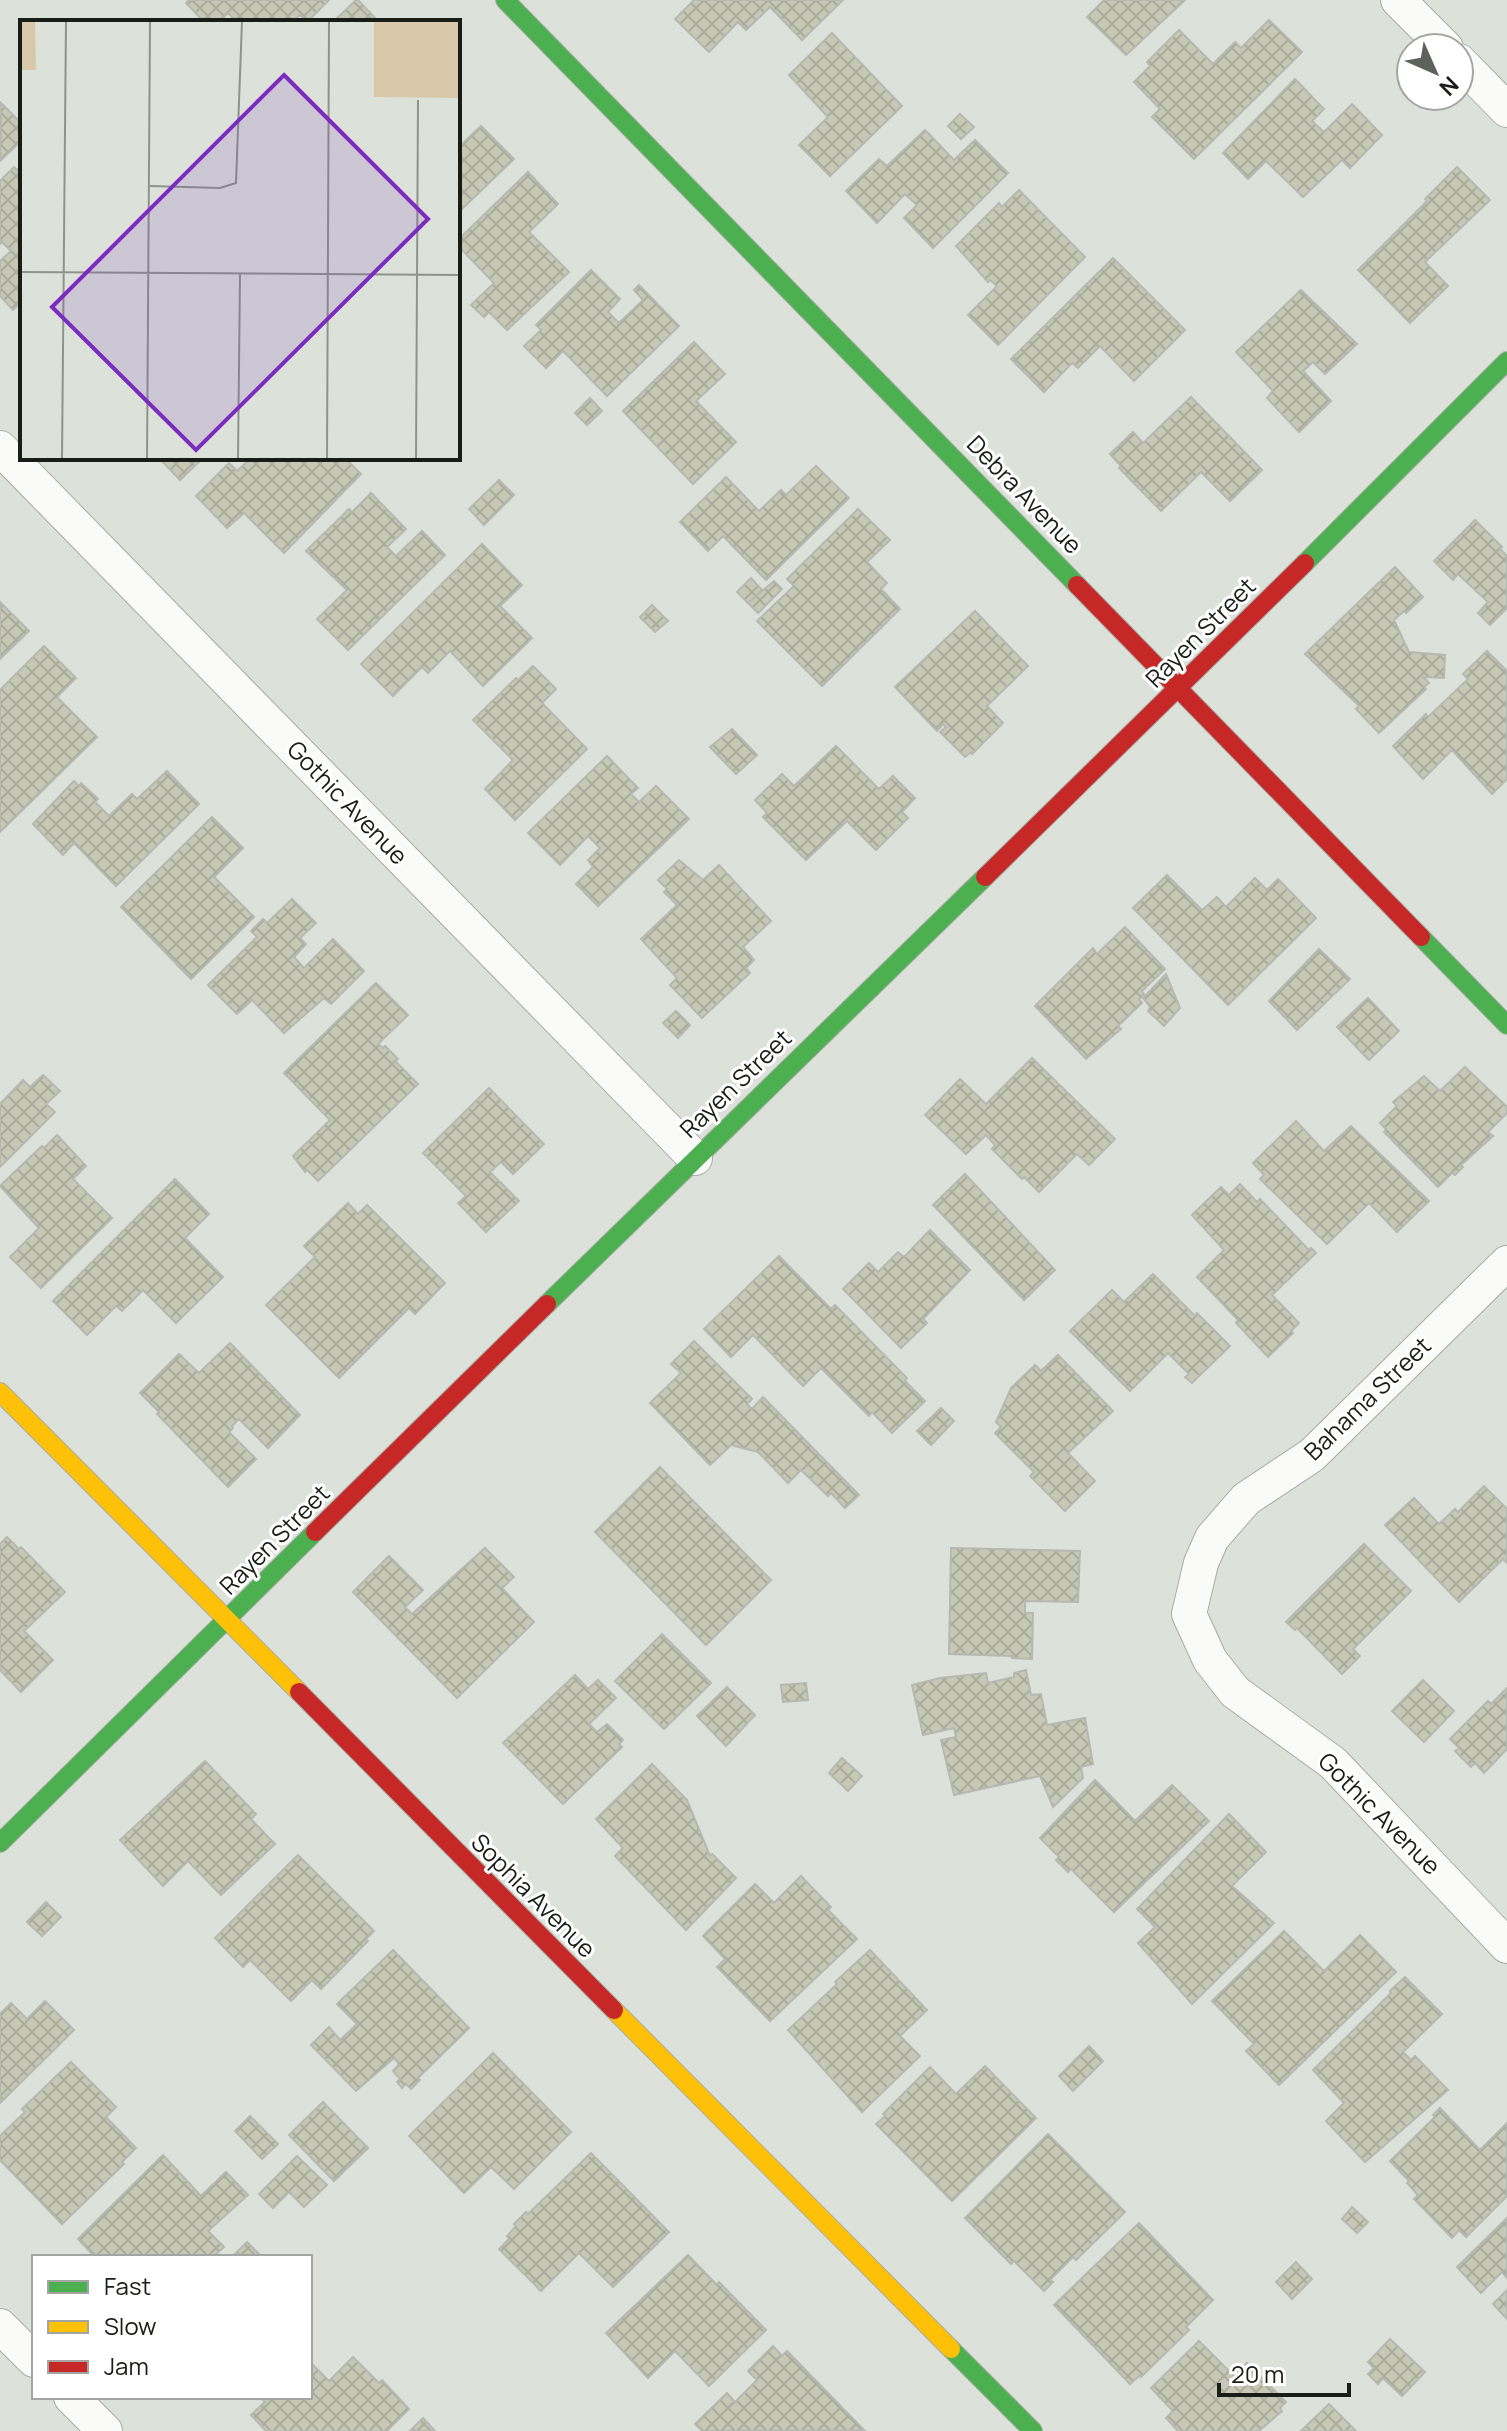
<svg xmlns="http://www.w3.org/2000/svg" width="1507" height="2431" viewBox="0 0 1507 2431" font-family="Manrope,sans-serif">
	<defs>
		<pattern id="building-cross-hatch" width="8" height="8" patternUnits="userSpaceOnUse" patternTransform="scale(2)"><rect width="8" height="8" fill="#c7c9b6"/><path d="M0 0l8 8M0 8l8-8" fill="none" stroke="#aaac9c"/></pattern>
	</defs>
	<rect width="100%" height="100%" fill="#dce2da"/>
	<g fill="url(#building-cross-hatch)" stroke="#b6b8b2" stroke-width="2">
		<polygon points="189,0 329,0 307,22 300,15 292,22 237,22 228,13 219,22 204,22 186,3"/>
		<polygon points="356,0 358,0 379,22 333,22"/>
		<polygon points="694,0 843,0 802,40 770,7 746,30 738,22 709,52 675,19"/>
		<polygon points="1104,0 1185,0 1126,55 1087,17"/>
		<polygon points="1269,20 1302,52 1194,159 1152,117 1160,109 1134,82 1150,66 1147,62 1179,30 1213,64 1235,42 1241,48"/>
		<polygon points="832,33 902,106 830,176 799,145 828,117 789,75"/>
		<polygon points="1295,79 1324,109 1312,121 1324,132 1352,104 1382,135 1350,168 1342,160 1303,197 1266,161 1248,179 1223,153"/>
		<polygon points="1,103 22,124 22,140 0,161"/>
		<polygon points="960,114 974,127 961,139 948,126"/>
		<polygon points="481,126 514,159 458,213 458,148"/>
		<polygon points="925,130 954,160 975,140 1008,173 933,248 904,218 917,205 905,194 877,223 846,191 879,159 887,166"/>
		<polygon points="22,165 22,301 13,310 0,296 0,261 11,251 2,242 0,244 0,181 14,167 17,170"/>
		<polygon points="1457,167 1490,200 1425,262 1448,286 1410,323 1358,270 1427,201 1425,199"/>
		<polygon points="528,172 558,204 529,232 569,272 507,330 489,312 484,317 471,305 494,283 458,246 458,240"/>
		<polygon points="1019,190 1085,257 998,345 968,315 997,286 990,280 988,282 956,246 999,203 1002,207"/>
		<polygon points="1113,258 1185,330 1134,381 1100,346 1078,368 1072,363 1044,392 1011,359"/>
		<polygon points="591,270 620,299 608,312 619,323 643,300 634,290 639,285 679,326 607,396 563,351 546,368 524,346 541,330 536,325"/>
		<polygon points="1301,290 1357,344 1325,374 1313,362 1303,371 1331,401 1299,432 1267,398 1273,391 1236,352"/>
		<polygon points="694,342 725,374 696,401 736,442 693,484 623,411"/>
		<polygon points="1191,397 1262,470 1230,501 1201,472 1161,511 1119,468 1121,466 1110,454 1133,432 1143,443"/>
		<polygon points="590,398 602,411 587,425 575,413"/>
		<polygon points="159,458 203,458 180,480"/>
		<polygon points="251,458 345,458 361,474 284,553 244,513 227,528 196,496 229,463 237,471"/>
		<polygon points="816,466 849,498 766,580 723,536 708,551 680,522 726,477 759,511 781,490 786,495"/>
		<polygon points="499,480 514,495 484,525 469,509"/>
		<polygon points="371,493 406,529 387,547 396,556 422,531 445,555 348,650 317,619 347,590 306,551 349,509 352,512"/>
		<polygon points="858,509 890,540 867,562 887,583 881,589 900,609 822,686 757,621 794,586 787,579"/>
		<polygon points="1475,520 1502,547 1500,549 1507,556 1507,608 1490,625 1478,613 1488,602 1458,574 1453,580 1434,561"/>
		<polygon points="482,544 522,585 500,606 532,638 483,686 450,651 428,673 422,667 393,696 361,664"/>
		<polygon points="1395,567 1423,597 1406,613 1404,611 1394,620 1409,652 1445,655 1444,678 1423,677 1429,683 1424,687 1426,689 1379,733 1356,709 1359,706 1305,654"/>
		<polygon points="751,578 762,590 748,603 737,592"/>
		<polygon points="774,581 782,589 758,613 748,603"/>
		<polygon points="0,602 29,631 0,659"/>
		<polygon points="652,605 668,621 655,632 640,617"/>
		<polygon points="975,611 1028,666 987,706 1003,723 972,754 971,752 965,757 940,732 946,727 943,724 937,731 895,687"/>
		<polygon points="44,646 76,678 57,697 97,737 0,832 0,690"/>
		<polygon points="1487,651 1507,671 1507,779 1492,794 1452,750 1423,779 1393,746 1426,714 1428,717 1468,679 1463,674"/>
		<polygon points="533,666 556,689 542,703 587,749 515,820 485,789 513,760 473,720 516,678 518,680"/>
		<polygon points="732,729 757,755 736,774 710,747"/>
		<polygon points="836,746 879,789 893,776 915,798 902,812 908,818 876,850 847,821 806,860 763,817 767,813 755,800 782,774 794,786"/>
		<polygon points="607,756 638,788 631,794 639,802 656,786 689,819 598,906 576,884 593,867 588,860 600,848 588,836 560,865 528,833"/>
		<polygon points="167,771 199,804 116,886 74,843 63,855 33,824 74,781 79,786 81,783 98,799 95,802 109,816 132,794 137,799"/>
		<polygon points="212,817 243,848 214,877 254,917 191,979 121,907"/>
		<polygon points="679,860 703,880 719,865 771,921 743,947 754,960 746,968 750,973 702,1018 670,985 677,978 641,939 677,905 664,892 667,889 658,880"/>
		<polygon points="1167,875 1202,910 1217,897 1226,907 1255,878 1267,890 1278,879 1316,918 1228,1005 1133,908"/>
		<polygon points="292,899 316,923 300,938 306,944 294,957 304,968 333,939 364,971 331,1004 324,998 284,1033 252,1000 237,1014 208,985 257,937 251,931 263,919 267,923"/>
		<polygon points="1125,927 1165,969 1142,991 1144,994 1139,999 1142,1003 1118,1026 1121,1029 1086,1059 1035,1006 1093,948 1097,954"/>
		<polygon points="1319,949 1350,979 1297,1030 1269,1001"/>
		<polygon points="1166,974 1180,1008 1164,1026 1148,1011 1150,1007 1143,998"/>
		<polygon points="376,983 408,1015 378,1044 383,1048 385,1046 398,1059 395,1061 418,1084 318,1181 307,1170 305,1172 293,1156 330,1120 284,1073"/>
		<polygon points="1368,998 1399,1031 1369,1060 1337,1027"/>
		<polygon points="676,1011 690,1025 678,1038 663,1023"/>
		<polygon points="1032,1058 1115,1139 1089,1165 1077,1154 1039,1192 1024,1177 1022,1179 992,1149 995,1145 986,1135 966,1154 925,1115 960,1079 986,1104"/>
		<polygon points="1465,1067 1507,1107 1507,1113 1488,1132 1493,1136 1461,1165 1463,1167 1455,1175 1452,1173 1438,1187 1384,1132 1386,1129 1380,1123 1397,1106 1393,1102 1424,1076 1440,1091"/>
		<polygon points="43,1075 60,1091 46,1104 55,1112 0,1167 0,1104 23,1080 30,1087"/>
		<polygon points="489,1088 544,1144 513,1174 501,1162 490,1172 519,1201 486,1232 458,1203 466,1196 423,1153"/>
		<polygon points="1296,1121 1324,1151 1351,1126 1429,1201 1397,1232 1369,1203 1327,1244 1260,1179 1264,1175 1253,1163"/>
		<polygon points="57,1135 86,1166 73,1179 112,1218 41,1288 10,1257 39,1228 0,1186 42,1146 44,1148"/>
		<polygon points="965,1174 1055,1270 1024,1300 933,1205"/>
		<polygon points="175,1179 209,1214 185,1238 223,1277 176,1323 143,1290 122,1311 116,1306 87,1335 53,1301"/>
		<polygon points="1240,1184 1257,1202 1260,1199 1309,1250 1311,1248 1316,1253 1272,1295 1299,1323 1291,1331 1293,1333 1268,1357 1236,1323 1238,1320 1197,1277 1224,1250 1192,1215 1221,1187 1229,1195"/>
		<polygon points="348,1203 358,1214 367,1205 445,1283 415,1314 409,1308 339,1378 266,1305 315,1257 304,1246"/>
		<polygon points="930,1230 970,1270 923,1319 927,1323 901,1348 843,1289 869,1263 878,1272 898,1252 904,1257"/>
		<polygon points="779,1256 831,1309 835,1305 907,1378 905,1381 925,1401 892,1433 872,1412 869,1416 821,1368 803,1386 753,1335 731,1357 704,1329"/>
		<polygon points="1153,1274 1195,1316 1197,1313 1230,1346 1192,1383 1185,1377 1189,1374 1168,1353 1130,1391 1070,1331 1112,1290 1124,1302"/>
		<polygon points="694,1341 752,1399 747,1404 752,1409 763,1397 859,1495 845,1508 831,1493 828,1496 801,1470 788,1483 758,1452 731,1445 710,1465 650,1403 681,1373 671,1364"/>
		<polygon points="230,1343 300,1415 268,1448 239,1419 232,1426 233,1428 229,1432 256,1459 228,1487 157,1414 159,1412 140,1393 179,1354 199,1373"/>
		<polygon points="1058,1355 1113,1411 1068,1453 1095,1481 1065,1511 1030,1476 1034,1472 995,1433 1001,1427 996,1422 1011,1388 1035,1365 1041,1371"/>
		<polygon points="941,1408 954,1421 931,1445 917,1431"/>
		<polygon points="660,1467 771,1580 706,1645 595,1532"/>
		<polygon points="1484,1486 1507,1509 1507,1563 1503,1559 1459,1602 1385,1525 1414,1498 1439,1524 1455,1509 1458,1512"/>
		<polygon points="7,1537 19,1549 21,1547 65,1592 24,1631 53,1660 21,1692 0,1670 0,1544"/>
		<polygon points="1364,1544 1411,1591 1353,1649 1360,1656 1342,1674 1297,1628 1295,1630 1286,1622"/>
		<polygon points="485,1548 514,1577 502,1588 534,1622 457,1698 353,1592 389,1556 423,1590 405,1607 412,1614"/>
		<polygon points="951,1548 1080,1551 1078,1602 1025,1601 1025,1613 1033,1613 1032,1659 1012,1658 1012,1656 949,1654"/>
		<polygon points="662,1634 711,1683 664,1729 615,1681"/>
		<polygon points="1026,1670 1031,1695 1041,1694 1047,1725 1085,1718 1093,1764 1081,1767 1083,1778 1053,1807 1040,1776 954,1795 941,1740 956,1737 954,1728 923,1735 912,1685 940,1678 986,1673 988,1683 1014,1677 1014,1673"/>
		<polygon points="575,1675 588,1689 598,1680 616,1698 589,1724 597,1732 607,1724 623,1740 619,1744 622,1747 563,1804 503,1743"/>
		<polygon points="1423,1680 1454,1711 1424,1742 1392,1711"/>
		<polygon points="806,1683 808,1700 783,1702 781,1685"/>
		<polygon points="727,1687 755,1715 726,1746 697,1716"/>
		<polygon points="1507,1688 1507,1749 1484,1773 1475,1763 1471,1767 1455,1751 1459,1748 1450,1739 1488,1701 1491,1704"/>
		<polygon points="842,1758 862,1776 848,1791 829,1773"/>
		<polygon points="205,1761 256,1814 251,1819 275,1844 221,1895 188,1861 163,1886 120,1840"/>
		<polygon points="652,1764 687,1800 710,1856 712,1854 736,1878 686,1930 615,1856 623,1848 596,1819"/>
		<polygon points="1095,1780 1135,1821 1172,1785 1209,1821 1114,1912 1071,1869 1068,1872 1056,1860 1059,1857 1040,1838"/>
		<polygon points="1229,1814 1266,1852 1232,1886 1274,1923 1192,2004 1138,1943 1155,1927 1137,1909"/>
		<polygon points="298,1855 374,1931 366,1939 368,1941 321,1989 312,1980 291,2001 250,1960 243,1967 215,1938"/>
		<polygon points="801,1876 831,1907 828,1910 857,1939 770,2021 717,1967 725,1959 703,1936 755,1884 774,1903"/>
		<polygon points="46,1902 61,1917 42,1936 27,1922"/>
		<polygon points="1284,1931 1324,1971 1360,1935 1396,1972 1279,2085 1246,2051 1254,2044 1212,2001"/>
		<polygon points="393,1950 469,2028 418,2078 420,2080 411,2089 406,2084 402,2088 397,2082 400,2079 393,2071 399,2064 394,2058 356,2091 311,2045 329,2027 340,2040 357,2024 337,2004"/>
		<polygon points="870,1950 927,2010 900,2036 920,2056 862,2112 788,2030 837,1984 835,1982"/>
		<polygon points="1405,1977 1442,2014 1403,2052 1411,2060 1415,2056 1448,2090 1365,2162 1326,2121 1344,2103 1313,2070 1391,1993 1390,1991"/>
		<polygon points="45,2001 74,2030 0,2103 0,2014 11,2003 27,2019"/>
		<polygon points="1089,2046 1103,2061 1073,2091 1059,2076"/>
		<polygon points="493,2053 571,2132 514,2189 491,2167 464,2193 409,2136"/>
		<polygon points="71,2062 116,2107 106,2117 136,2148 122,2162 124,2164 62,2224 0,2160 0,2136 25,2112 22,2109"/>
		<polygon points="985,2066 1036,2118 952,2201 876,2124 885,2116 883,2114 930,2067 956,2094"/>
		<polygon points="323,2102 368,2148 334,2181 289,2135"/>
		<polygon points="1440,2108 1480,2150 1507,2123 1507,2196 1466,2237 1459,2230 1452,2238 1414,2199 1418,2195 1407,2183 1409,2181 1390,2161 1435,2117 1433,2115"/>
		<polygon points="250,2116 278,2144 262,2159 235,2131"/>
		<polygon points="1048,2134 1125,2212 1076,2260 1073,2257 1050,2280 1053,2282 1044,2291 1014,2261 1011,2264 965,2218"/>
		<polygon points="591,2153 669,2232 613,2287 579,2253 541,2291 499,2249 509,2239 507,2236 516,2226 514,2224 526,2212 528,2214"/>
		<polygon points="163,2155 201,2196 226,2172 248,2195 208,2231 224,2247 213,2257 95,2257 78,2239"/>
		<polygon points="297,2156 327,2185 304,2207 289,2192 273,2208 259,2194"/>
		<polygon points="1352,2207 1368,2222 1357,2233 1342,2219"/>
		<polygon points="1507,2218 1507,2278 1502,2272 1481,2293 1457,2267"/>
		<polygon points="1139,2223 1213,2300 1186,2327 1189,2330 1141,2377 1140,2375 1130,2384 1054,2305"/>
		<polygon points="247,2242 262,2257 232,2257"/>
		<polygon points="688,2255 717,2285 719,2282 766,2330 709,2386 675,2351 648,2378 606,2333"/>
		<polygon points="1296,2262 1312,2279 1292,2299 1276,2282"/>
		<polygon points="1507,2290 1507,2319 1493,2304"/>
		<polygon points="1390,2339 1425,2372 1402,2396 1383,2378 1378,2384 1368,2374 1374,2368 1368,2362"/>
		<polygon points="1199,2341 1234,2376 1247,2363 1286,2402 1280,2408 1282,2411 1259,2431 1178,2431 1166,2418 1173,2411 1151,2388"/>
		<polygon points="773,2346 782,2356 787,2351 864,2430 702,2431 695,2424 727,2393 735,2402 757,2380 748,2371"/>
		<polygon points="353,2357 379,2383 382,2380 409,2409 387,2431 266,2431 251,2415 265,2402 262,2399 264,2397 310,2397 310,2362 329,2381"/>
		<polygon points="1329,2404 1356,2431 1301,2431"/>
		<polygon points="423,2418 435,2431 410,2431"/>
	</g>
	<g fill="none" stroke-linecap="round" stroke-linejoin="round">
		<g stroke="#a6aba5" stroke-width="36">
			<g id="street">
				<polyline points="1398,0 1446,48"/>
				<polyline points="1459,61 1507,110"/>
				<polyline points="0,448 695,1158"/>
				<polyline points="1507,1263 1312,1455 1246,1499 1212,1538 1201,1563 1189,1614 1210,1660 1235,1692 1333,1763 1507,1946"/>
				<polyline points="0,2326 34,2360"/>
				<polyline points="71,2397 105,2431"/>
			</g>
		</g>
		<g stroke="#a6aba5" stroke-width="20">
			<g id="fast">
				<polyline points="505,0 1077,585"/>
				<polyline points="1305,563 1507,361"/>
				<polyline points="1421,937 1507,1025"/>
				<polyline points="547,1304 985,877"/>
				<polyline points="0,1843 315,1532"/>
				<polyline points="951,2349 1033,2431"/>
			</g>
		</g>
		<g stroke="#a6aba5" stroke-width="20">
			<g id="slow">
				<polyline points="0,1392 299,1692"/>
				<polyline points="614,2010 951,2349"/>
			</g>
		</g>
		<g stroke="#a6aba5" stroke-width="20">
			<g id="jam">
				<polyline points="1077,585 1421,937"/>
				<polyline points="985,877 1305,563"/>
				<polyline points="315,1532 547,1304"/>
				<polyline points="299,1692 614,2010"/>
			</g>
		</g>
		<use href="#street" stroke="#fafbf9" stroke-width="34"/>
		<use href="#fast" stroke="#4caf50" stroke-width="18"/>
		<use href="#slow" stroke="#ffc107" stroke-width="18"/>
		<use href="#jam" stroke="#c62828" stroke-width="18"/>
	</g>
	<g text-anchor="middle" stroke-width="6" stroke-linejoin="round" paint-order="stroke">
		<g font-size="24" fill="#191d18" stroke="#fff">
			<text transform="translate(1024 495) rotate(46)" y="8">Debra Avenue</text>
			<text transform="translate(1201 633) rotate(-45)" y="8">Rayen Street</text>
			<text transform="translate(347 803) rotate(46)" y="8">Gothic Avenue</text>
			<text transform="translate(736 1084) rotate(-44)" y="8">Rayen Street</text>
			<text transform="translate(1368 1399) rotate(-44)" y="8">Bahama Street</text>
			<text transform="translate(275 1540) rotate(-45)" y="8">Rayen Street</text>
			<text transform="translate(1379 1814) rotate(45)" y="8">Gothic Avenue</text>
			<text transform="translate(533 1896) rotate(45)" y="8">Sophia Avenue</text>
		</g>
	</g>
	<g transform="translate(20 20)">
		<rect width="440" height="440" fill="#dce2da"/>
		<path d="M0 1H15L16 50H0ZM354 1H440V78L354 77Z" fill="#d8c7a9"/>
		<path fill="none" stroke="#8e938c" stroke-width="2" d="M130 166 200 168 216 163 222 1M0 252 440 255M42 439 46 1M127 439 130 1M218 439 220 254M307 439 309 1M396 439 398 80"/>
		<path fill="#7b2cbf" fill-opacity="0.15" stroke="#7b2cbf" stroke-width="4" d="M264 55 408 199 176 430 32 287Z"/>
		<rect width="440" height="440" fill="none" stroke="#191d18" stroke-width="4"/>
	</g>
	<rect x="32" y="2255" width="280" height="144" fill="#ffffff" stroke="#a3a5a3" stroke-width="2"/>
	<rect x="48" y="2281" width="40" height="12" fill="#4caf50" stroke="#a3a5a3" stroke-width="2"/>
	<text x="104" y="2295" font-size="24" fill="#191d18">Fast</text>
	<rect x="48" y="2321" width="40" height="12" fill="#ffc107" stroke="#a3a5a3" stroke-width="2"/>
	<text x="104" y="2335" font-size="24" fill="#191d18">Slow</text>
	<rect x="48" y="2361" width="40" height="12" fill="#c62828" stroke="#a3a5a3" stroke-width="2"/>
	<text x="104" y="2375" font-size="24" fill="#191d18">Jam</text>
	<g transform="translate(1435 72) rotate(135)"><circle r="38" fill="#ffffff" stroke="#a3a5a3" stroke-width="2"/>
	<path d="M0-6L14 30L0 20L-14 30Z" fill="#5d625c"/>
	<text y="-12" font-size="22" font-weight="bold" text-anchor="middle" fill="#191d18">N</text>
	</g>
	<path d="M1219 2383v12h130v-12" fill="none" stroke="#191d18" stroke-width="4"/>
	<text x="1231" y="2383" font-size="24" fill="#191d18" stroke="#ffffff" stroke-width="6" paint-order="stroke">20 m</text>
</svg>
